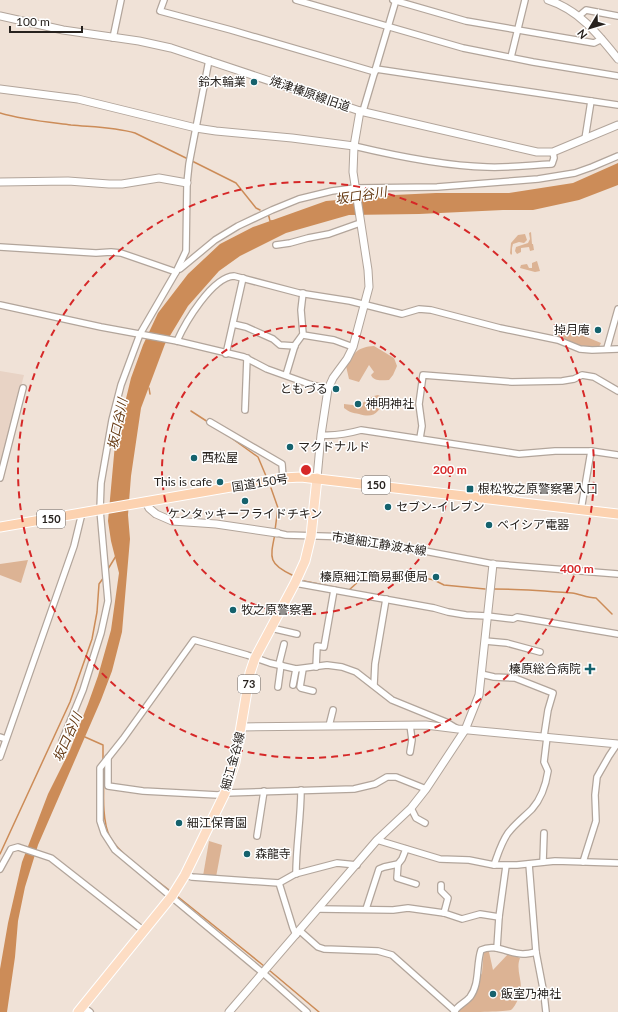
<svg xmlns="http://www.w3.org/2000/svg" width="618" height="1012" viewBox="0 0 618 1012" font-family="Lato,'Noto Sans JP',sans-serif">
	<rect width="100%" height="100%" fill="#f0e2d7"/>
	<polygon fill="#e8d3c5" points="0,371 24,375 0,467"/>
	<g fill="#dcb394">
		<polygon points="531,232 532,244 533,244 534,250 530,251 529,247 521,248 521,252 517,254 515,251 516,247 528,243 530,239 529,233"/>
		<polygon points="525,234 527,240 524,243 519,242 513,244 512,248 512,254 511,255 510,253 511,243 518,235"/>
		<polygon points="537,261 540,271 535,272 520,268 521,265 527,264 529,268 532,268 532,263"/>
		<polygon points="560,326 601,343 599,347 582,348 557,338"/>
		<path d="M374 346 394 358 397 366 393 375 389 380C382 380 374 382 371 375L374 372 369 365 359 382 349 379 346 366C353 353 358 347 374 346Z"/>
		<path d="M378 395 386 399C378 412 375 419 359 414 353 413 349 412 344 408V404C350 405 358 406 364 402 369 399 372 396 378 395Z"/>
		<polygon points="28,560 21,583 0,575 0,564"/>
		<polygon points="209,841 222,845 216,877 203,876"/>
		<path d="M484 949 489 952 493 970 509 953 520 958C516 968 521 977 521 988 521 994 516 1006 511 1010 503 1012 469 1012 458 1012L459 1006 473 990 482 973Z"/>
	</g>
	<polygon fill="#cc8c58" points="618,163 618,185 579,200 533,210 503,210 419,214 349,215 286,233 240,256 219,271 188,306 165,344 141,408 131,476 128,515 130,539 122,632 112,671 101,700 38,845 25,887 18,921 15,957 7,1012 0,1012 0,969 8,923 22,862 48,794 70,750 88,704 98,676 111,630 119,573 111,541 108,521 115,444 131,378 143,345 158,313 188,274 220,244 253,227 326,201 394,195 436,193 509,193 573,183"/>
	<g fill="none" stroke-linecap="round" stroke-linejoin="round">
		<g stroke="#cc8c58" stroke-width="1.5">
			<path d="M0 113C23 120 47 122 71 125 92 127 114 127 135 133L188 159"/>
			<polyline points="192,161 236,183 256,208 260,210"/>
			<polyline points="268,213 270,221 273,221"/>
			<polyline points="149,388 150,394"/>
			<polyline points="191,411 208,422"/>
			<polyline points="223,432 258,457 266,476"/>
			<polyline points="271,488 278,508 275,530"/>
			<path d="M275 534C270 558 268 564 292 575"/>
			<polyline points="108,569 116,556"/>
			<polyline points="304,581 349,590 359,581 396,576 420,577 434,580 444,585 485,589"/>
			<path d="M494 589C520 589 546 591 572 593 580 594 587 598 596 598L612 614"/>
			<polyline points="85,737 103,745 103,761"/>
			<path d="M104 767C104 787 101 820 110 837 120 855 154 878 170 891"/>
			<polyline points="0,854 70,702 92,639 97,612 99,584 104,577"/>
			<polyline points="177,896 264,966"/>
			<polyline points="269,970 319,1012"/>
		</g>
		<g stroke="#b2a59b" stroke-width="8">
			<g id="minor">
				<polyline points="164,0 160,11 231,30 375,72"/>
				<polyline points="296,0 463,48 533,62 618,76"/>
				<polyline points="393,0 466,21 594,43 602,39"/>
				<polyline points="579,16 586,10 618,16"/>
				<polyline points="113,38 121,0"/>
				<polyline points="511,57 525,0"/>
				<polyline points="376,69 618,105"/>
				<polyline points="363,111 396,0"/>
				<polyline points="585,139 591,101"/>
				<path d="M354 146C396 156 444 166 487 167 509 168 530 165 552 164L554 158 553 152"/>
				<polyline points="276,245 290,243 308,238 329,234 360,223"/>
				<polyline points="0,247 96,253 111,252 121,253 176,272"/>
				<polyline points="180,269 215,240 238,226 272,210 299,199 332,191 355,188 437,187 538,179 575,173 592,167 618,156"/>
				<polyline points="0,305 101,327 177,341 244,357 267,369 309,384 328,389"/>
				<polyline points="233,324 246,327 273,339 280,345 295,346"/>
				<polyline points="303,335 334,340 353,347"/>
				<path d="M177 341C185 323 212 277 234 276L299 293 350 301 402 314 419 309 431 310 500 328 558 340 580 349 592 350 618 349"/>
				<polyline points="607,348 618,309"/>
				<polyline points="226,354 243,278"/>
				<polyline points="286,375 295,345 303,334 301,310 303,293"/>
				<polyline points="245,410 247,358"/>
				<polyline points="210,422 282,464 283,478"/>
				<path d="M321 435C336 436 347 434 361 430L519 454 555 451H591L618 455"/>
				<polyline points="420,438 422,426 419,404 423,375 512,382 562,381 574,379 582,375 594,377 618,391"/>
				<polyline points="0,478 23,388"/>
				<polyline points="581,510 591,451"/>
				<polyline points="277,533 286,535 351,537 493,564 618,574"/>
				<polyline points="295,583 434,608 448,612 466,615 487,616 513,619 517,617 618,634"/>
				<polyline points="271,628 297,634"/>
				<polyline points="485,641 507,643 540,652"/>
				<polyline points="279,664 284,644"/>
				<polyline points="316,667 317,646 324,647 334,590"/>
				<polyline points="303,669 300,687 301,688 313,691"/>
				<polyline points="481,674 494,677 515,678 553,693 548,710 544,736"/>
				<polyline points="293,685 296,669"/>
				<polyline points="374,685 375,664 386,599"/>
				<polyline points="278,687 281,665"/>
				<polyline points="329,726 333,710"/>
				<polyline points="0,737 6,739"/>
				<polyline points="62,741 83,690 101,633 108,601 100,510 101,483 112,420 121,385 140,334 176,272 186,251 187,183 189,164 209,60"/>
				<polyline points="410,752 412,740 410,725"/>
				<polyline points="0,757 74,546 82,513"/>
				<polyline points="108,758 108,786 143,791 218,795 225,793 354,789 375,784 387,777 396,777 426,789"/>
				<polyline points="411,808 416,818 425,823"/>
				<polyline points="257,836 264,791"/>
				<polyline points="377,840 440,859 469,860 494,865 517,865 555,861 618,863"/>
				<polyline points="543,862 544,833"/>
				<polyline points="583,862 596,821 595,795 597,777 609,756 617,744"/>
				<polyline points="398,864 397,878 416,884"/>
				<polyline points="529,864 536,952 544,994 546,1012"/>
				<path d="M494 865C498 854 501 843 508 833 515 824 524 817 532 809 541 799 546 784 548 771L544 762 547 737"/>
				<polyline points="0,869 11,849 18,847 51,858 144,931"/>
				<path d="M296 874C296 846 301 818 301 790"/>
				<polyline points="185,875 192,877 279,883 295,874 337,863 357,865"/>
				<polyline points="279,883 293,928 296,935"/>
				<polyline points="441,885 441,891 448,898 444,913"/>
				<polyline points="319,909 393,910 408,908 444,913 462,919 480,914 499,917"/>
				<polyline points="366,909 379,869 384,867 398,864 402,859 406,849"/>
				<polyline points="300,931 318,947 324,949 378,951 392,955 455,1011"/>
				<polyline points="497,948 499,917 506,866"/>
				<polyline points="82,1006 90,1012"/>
				<polyline points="307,1012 263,973 115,850 104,833 100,821 100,768 123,739 194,640 247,655 270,663 296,669 327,665 342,667 356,672 392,700 446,722 456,728"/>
				<path d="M454 1012C458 1005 465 1003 470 997 480 984 476 965 481 950 495 943 509 954 523 954 527 954 532 953 536 952"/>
			</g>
		</g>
		<g stroke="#b2a59b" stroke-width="9">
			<g id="tertiary">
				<path d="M548 0C579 10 598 34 618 59"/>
				<polyline points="0,16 63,30 139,41 171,48 360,111 537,152 553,152 618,125"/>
				<polyline points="0,89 78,99 196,128 216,131 292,138 354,146"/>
				<polyline points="0,182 68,181 109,184 122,184 159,178 187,183"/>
				<polyline points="317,478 321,435 328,389 333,378 347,359 353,347 369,287 368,270 353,172 354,146 360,111"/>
				<polyline points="146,502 149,508 156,514 172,521 216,524 277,533"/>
				<polyline points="242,727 426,725 458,729 618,744"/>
				<polyline points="229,1012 377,840 411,808 426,789 465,730 479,695 493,564"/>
			</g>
		</g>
		<g stroke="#fff" stroke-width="11">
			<polyline id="primary" points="78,1012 172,896 185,875 225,793 235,762 250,673 255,658 295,583 305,561 311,536 317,478"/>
		</g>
		<g stroke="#fff" stroke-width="11">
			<polyline id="trunk" points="0,527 283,478 301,477 618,514"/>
		</g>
		<use href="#minor" stroke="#fff" stroke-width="5.5"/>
		<use href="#tertiary" stroke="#fff" stroke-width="7"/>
		<use href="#primary" stroke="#fdddc4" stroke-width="9"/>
		<use href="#trunk" stroke="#fcd2b0" stroke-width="9"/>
	</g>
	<g fill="none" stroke="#d62828" stroke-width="2" stroke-dasharray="7 5">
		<circle cx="306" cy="470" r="144"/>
		<circle cx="306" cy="470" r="288"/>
	</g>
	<g fill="#15626d" stroke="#fff" stroke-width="1.5">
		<circle cx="254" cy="82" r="4"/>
		<circle cx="598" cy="330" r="4"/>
		<circle cx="336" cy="389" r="4"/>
		<circle cx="358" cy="404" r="4"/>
		<circle cx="290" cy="447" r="4"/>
		<circle cx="194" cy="458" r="4"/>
		<circle cx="220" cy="482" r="4"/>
		<rect x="466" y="485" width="8" height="8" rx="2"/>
		<circle cx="245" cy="501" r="4"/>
		<circle cx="388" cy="507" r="4"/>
		<circle cx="489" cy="525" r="4"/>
		<circle cx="436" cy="577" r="4"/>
		<circle cx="233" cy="610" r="4"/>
		<path d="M588 663h4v4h4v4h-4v4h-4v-4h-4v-4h4z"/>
		<circle cx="179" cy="823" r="4"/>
		<circle cx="247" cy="854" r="4"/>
		<circle cx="493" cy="994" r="4"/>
	</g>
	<g text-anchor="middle" stroke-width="3" stroke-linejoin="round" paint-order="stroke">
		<g fill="#fff" stroke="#686462" stroke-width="1">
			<rect x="362" y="476" width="28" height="18" rx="3"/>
			<rect x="37" y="510" width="28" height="18" rx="3"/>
			<rect x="238" y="675" width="22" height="18" rx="3"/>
		</g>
		<g font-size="11" font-weight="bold" fill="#27221e">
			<text x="376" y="489">150</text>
			<text x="51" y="523">150</text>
			<text x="249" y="688">73</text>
		</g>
		<g font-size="12" fill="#27221e" stroke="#fff" text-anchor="start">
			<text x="246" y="86" text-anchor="end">鈴木輪業</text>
			<text x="590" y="334" text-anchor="end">掉月庵</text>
			<text x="328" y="393" text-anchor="end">ともづる</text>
			<text x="366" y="408">神明神社</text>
			<text x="298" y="451">マクドナルド</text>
			<text x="202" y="462">西松屋</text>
			<text x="212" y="486" text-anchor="end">This is cafe</text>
			<text x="478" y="493">根松牧之原警察署入口</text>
			<text x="396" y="511">セブン-イレブン</text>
			<text x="245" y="518" text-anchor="middle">ケンタッキーフライドチキン</text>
			<text x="497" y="529">ベイシア電器</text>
			<text x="428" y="581" text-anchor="end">榛原細江簡易郵便局</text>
			<text x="241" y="614">牧之原警察署</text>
			<text x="581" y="673" text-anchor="end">榛原総合病院</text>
			<text x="187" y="827">細江保育園</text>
			<text x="255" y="858">森龍寺</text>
			<text x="501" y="998">飯室乃神社</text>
		</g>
		<g font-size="12" fill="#27221e" stroke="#fff">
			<text transform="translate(310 94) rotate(19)" y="4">焼津榛原線旧道</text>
			<text transform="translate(260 483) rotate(-9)" y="4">国道150号</text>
			<text transform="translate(379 544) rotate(9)" y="4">市道細江静波本線</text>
			<text transform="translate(233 761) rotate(-75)" y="4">細江金谷線</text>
		</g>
		<g font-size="13" font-style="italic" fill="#663a13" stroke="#fff">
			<text transform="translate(361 195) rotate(-9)" y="5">坂口谷川</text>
			<text transform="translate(117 424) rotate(-78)" y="5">坂口谷川</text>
			<text transform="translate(67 737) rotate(-66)" y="5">坂口谷川</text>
		</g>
	</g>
	<circle cx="306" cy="470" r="6" fill="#d62828" stroke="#fff" stroke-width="2"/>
	<g font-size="12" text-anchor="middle" font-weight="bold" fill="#d62828" stroke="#fff" stroke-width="3" stroke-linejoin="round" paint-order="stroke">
		<text x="450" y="474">200 m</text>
		<text x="577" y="573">400 m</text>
	</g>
	<g transform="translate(590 28) rotate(232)" stroke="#ffffff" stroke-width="3" paint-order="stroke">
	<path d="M0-3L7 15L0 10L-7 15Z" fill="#27221e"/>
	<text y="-6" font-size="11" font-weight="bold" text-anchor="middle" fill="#27221e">N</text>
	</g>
	<path d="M10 26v6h72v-6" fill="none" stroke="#27221e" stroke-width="2"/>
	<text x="16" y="26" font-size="12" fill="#27221e" stroke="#ffffff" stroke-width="3" paint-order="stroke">100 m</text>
</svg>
